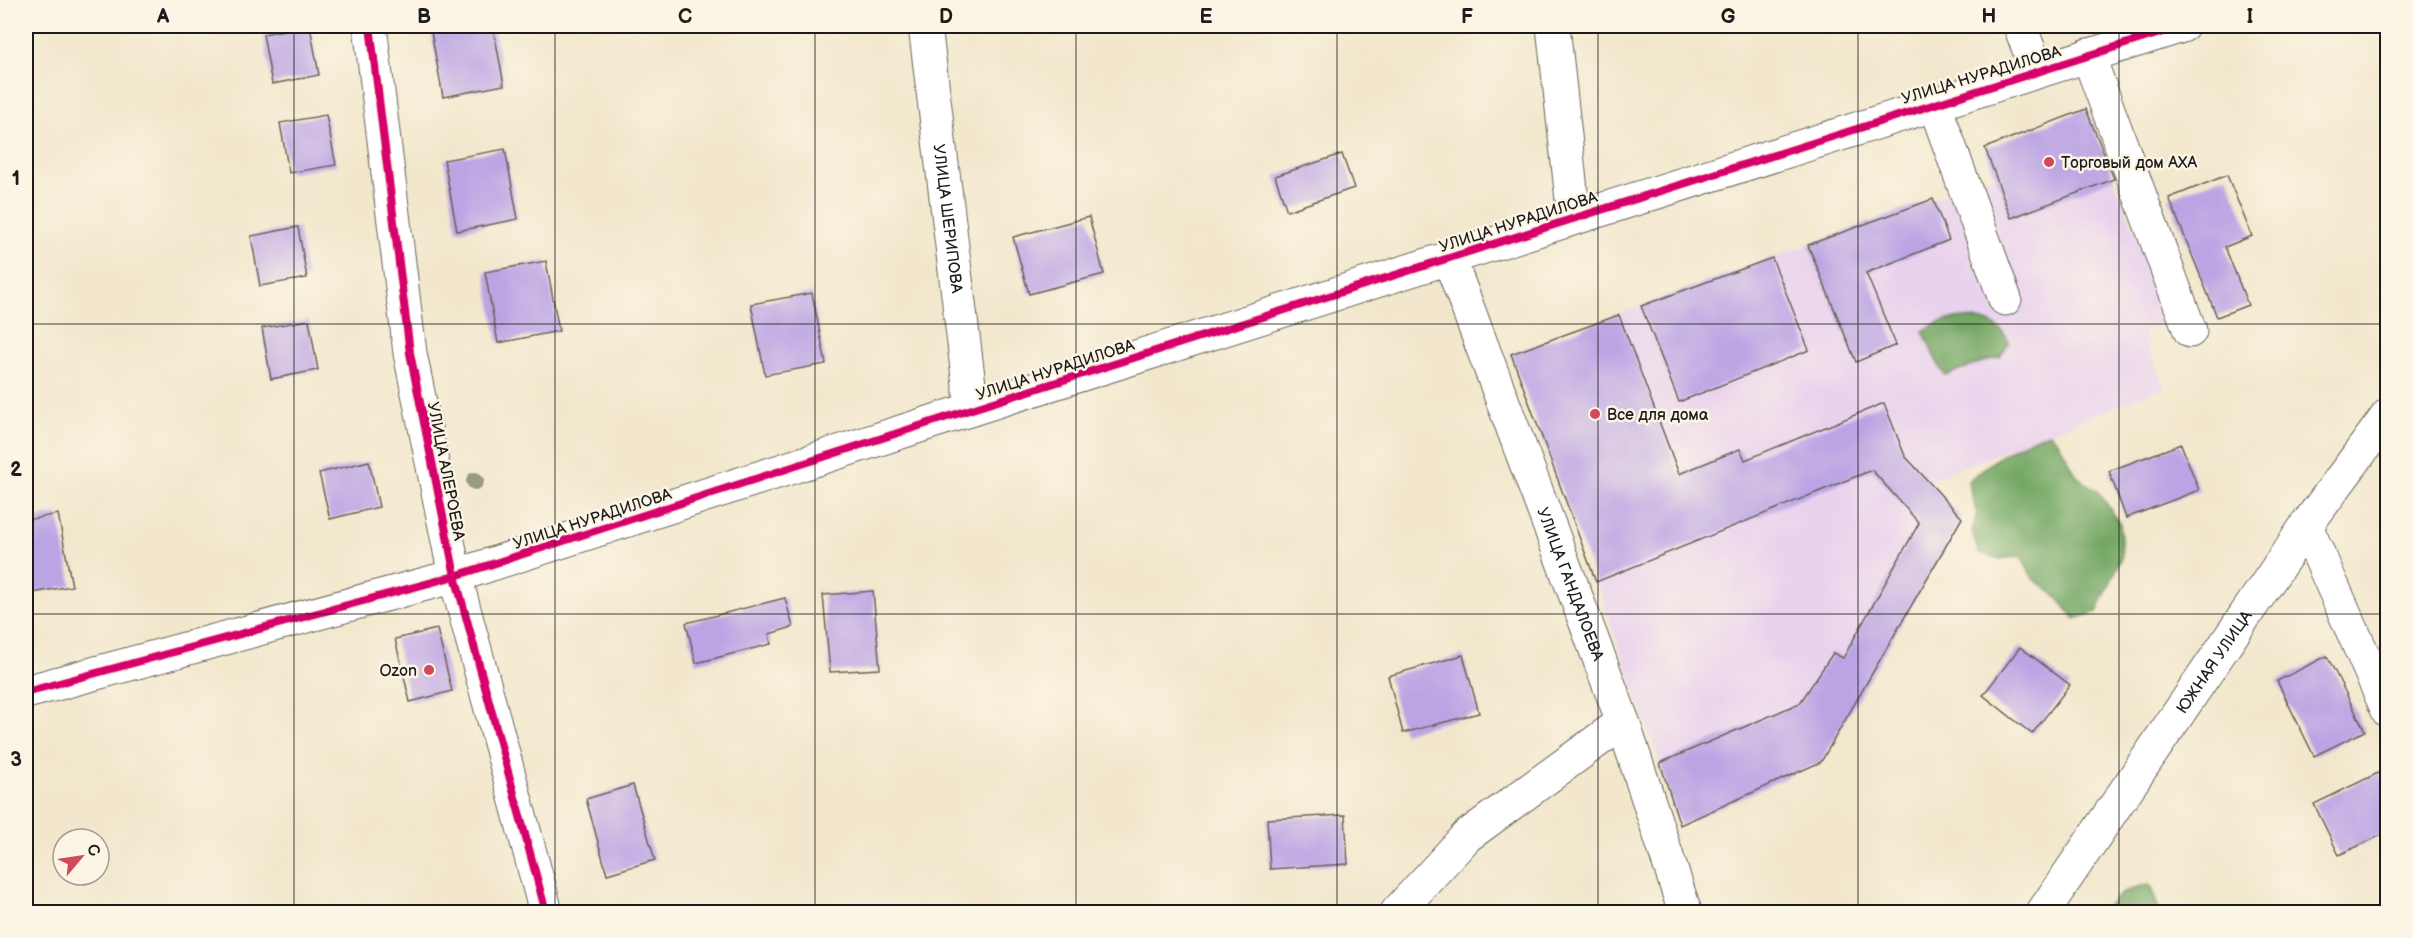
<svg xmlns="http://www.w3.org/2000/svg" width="2413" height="938" viewBox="0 0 2413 938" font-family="'Balsamiq Sans',sans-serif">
	<rect width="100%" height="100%" fill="#fcf5e5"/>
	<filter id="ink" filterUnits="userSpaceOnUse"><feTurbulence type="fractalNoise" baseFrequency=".0167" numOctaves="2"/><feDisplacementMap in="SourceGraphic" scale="12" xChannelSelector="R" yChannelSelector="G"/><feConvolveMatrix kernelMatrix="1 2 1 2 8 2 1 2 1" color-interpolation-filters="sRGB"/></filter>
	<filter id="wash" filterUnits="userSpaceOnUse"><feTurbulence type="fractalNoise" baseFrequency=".008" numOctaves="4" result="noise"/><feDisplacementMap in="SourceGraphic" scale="24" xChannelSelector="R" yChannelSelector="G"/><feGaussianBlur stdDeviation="1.35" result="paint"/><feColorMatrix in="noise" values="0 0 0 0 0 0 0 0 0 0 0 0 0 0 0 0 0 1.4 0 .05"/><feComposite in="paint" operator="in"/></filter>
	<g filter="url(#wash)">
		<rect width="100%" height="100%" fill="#f2e7cc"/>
		<polygon fill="#e9d2ed" points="2086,109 2170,320 2143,331 2165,387 1927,481 1962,518 1821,762 1680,825 1660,763 1596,582 1511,354 1995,176 1985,148"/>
		<g fill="#74a865" stroke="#486240" stroke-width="1.5">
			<path d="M1966 318C1984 320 2002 324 2009 343L2000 357C1980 361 1964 370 1945 375 1934 361 1931 346 1923 331 1937 321 1949 319 1966 318Z"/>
			<path d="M2049 433 2059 443 2077 476 2099 493 2120 523 2122 557 2097 612 2075 619 2055 595 2033 579 2021 556 2000 559 1979 553 1972 532 1977 513 1968 481C1995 459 2015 443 2049 433Z"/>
			<path d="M2150 885 2160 912H2101C2115 897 2129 886 2150 885Z"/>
		</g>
		<g id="blocks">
			<g fill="#bba4e4">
				<polygon points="306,26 310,26 319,75 272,84 263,34"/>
				<polygon points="430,26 493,26 504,85 443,97"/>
				<polygon points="2086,109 2114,179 2011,218 1985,148"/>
				<polygon points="326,115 336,165 289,173 280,123"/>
				<polygon points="505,149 518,219 457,231 444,160"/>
				<polygon points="1342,154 1354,188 1287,211 1275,176"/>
				<polygon points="2227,175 2252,236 2225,247 2248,305 2217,317 2169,198"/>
				<polygon points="1933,199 1949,240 1866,273 1896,345 1856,362 1808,245"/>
				<polygon points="1089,217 1104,274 1029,294 1013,237"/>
				<polygon points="298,227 307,278 260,286 251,236"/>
				<polygon points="1772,258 1809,350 1679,402 1641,306"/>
				<polygon points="546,261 559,331 498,343 485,272"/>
				<polygon points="812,293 826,364 765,375 751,304"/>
				<polygon points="1619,315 1679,474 1740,449 1745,460 1884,403 1905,456 1962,518 1821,762 1680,825 1660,763 1800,703 1833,653 1843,658 1919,523 1872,470 1596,582 1511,354"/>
				<polygon points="309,320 318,370 271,379 262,328"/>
				<polygon points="2181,444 2199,490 2126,518 2109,471"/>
				<polygon points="369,461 379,507 330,519 319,473"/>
				<polygon points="58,514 72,586 26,594 26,520"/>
				<polygon points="873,591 880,669 830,672 823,595"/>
				<polygon points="785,598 793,627 769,634 771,644 696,663 686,623"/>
				<polygon points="437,629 452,691 410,702 395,639"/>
				<polygon points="2020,647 2070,685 2032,734 1983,695"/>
				<polygon points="1463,655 1479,713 1403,733 1388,676"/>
				<polygon points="2327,656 2365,731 2314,756 2277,681"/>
				<polygon points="2380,772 2388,787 2388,832 2339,855 2314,804"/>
				<polygon points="633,785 655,860 607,874 586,799"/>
				<polygon points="1345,815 1348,864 1270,869 1267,819"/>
			</g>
		</g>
	</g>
	<g filter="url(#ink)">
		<use href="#blocks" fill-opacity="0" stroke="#67635a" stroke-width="1.5"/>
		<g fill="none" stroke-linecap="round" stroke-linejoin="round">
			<g stroke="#67635a" stroke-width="35">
				<g id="minor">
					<polyline points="370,26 410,353 455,576 546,912"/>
					<path id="s1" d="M925 26 972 409"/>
					<polyline points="1553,26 1574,218"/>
					<polyline points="2020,26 2037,71"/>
					<polyline points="2088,55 2190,331"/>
					<polyline points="1934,103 2005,299"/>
					<path id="s2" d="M1449 258 1623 722 1685 912"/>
					<polyline points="2306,526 2388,711"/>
					<polyline points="26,692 455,576 972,409 2182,26"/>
					<polyline points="1397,912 1467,836 1623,722"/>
					<path id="s3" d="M2043 912 2306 526 2388 415"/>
				</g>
			</g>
			<use href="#minor" stroke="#fff" stroke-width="33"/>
			<g stroke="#fcf5e5" stroke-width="11">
				<g id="cycleway">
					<polyline points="370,26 410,353 455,576 546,912"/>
					<polyline points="26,692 455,576 972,409 2182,26"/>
				</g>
			</g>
			<use href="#cycleway" stroke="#d6006c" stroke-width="8"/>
		</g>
		<circle fill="#969c7e" cx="475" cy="481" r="9"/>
	</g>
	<path fill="none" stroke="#1c1c1c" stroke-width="1.5" stroke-opacity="0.55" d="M294 26V912M555 26V912M815 26V912M1076 26V912M1337 26V912M1598 26V912M1858 26V912M2119 26V912M26 324H2388M26 614H2388"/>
	<g fill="#d1495b" stroke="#fcf5e5" stroke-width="2">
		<circle cx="2049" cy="162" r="6"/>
		<circle cx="1595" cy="414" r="6"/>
		<circle cx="429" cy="670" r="6"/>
	</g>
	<g text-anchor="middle" stroke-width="5" stroke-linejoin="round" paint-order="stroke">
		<g font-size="16" fill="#1c1c1c" stroke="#fcf5e5">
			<text transform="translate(1981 74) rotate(-17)" y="6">УЛИЦА НУРАДИЛОВА</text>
			<text dy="6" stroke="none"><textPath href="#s1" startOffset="194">УЛИЦА ШЕРИПОВА</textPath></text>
			<text transform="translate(1518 221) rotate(-18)" y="6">УЛИЦА НУРАДИЛОВА</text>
			<text transform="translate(1055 369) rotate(-18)" y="6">УЛИЦА НУРАДИЛОВА</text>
			<text transform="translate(447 471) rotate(79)" y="6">УЛИЦА АЛЕРОЕВА</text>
			<text transform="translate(592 518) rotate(-18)" y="6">УЛИЦА НУРАДИЛОВА</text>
			<text dy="6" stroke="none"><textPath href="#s2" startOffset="348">УЛИЦА ГАНДАЛОЕВА</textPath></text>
			<text dy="6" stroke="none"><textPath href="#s3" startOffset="303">ЮЖНАЯ УЛИЦА</textPath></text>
		</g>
		<g font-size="16" fill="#1c1c1c" stroke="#fcf5e5" text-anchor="start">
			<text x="2061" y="168">Торговый дом АХА</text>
			<text x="1607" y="420">Все для дома</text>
			<text x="417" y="676" text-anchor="end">Ozon</text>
		</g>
	</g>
	<rect width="2413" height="938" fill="none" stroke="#fcf5e5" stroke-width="66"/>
	<g transform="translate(81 857) rotate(61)"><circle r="28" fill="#fcf5e5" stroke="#a29e95" stroke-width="1.5"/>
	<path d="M0-4.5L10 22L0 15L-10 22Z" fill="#d1495b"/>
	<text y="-9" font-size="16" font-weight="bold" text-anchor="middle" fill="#1c1c1c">С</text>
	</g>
	<rect x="33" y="33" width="2347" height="872" fill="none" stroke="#1c1c1c" stroke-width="2"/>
	<g font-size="20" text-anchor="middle" font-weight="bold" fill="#1c1c1c">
		<text x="163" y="23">A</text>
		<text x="424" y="23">B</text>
		<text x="685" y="23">C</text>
		<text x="946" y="23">D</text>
		<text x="1206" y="23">E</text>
		<text x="1467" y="23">F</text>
		<text x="1728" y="23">G</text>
		<text x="1989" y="23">H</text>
		<text x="2250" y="23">I</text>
		<text x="16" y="185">1</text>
		<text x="16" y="476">2</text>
		<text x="16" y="766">3</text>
	</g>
</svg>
